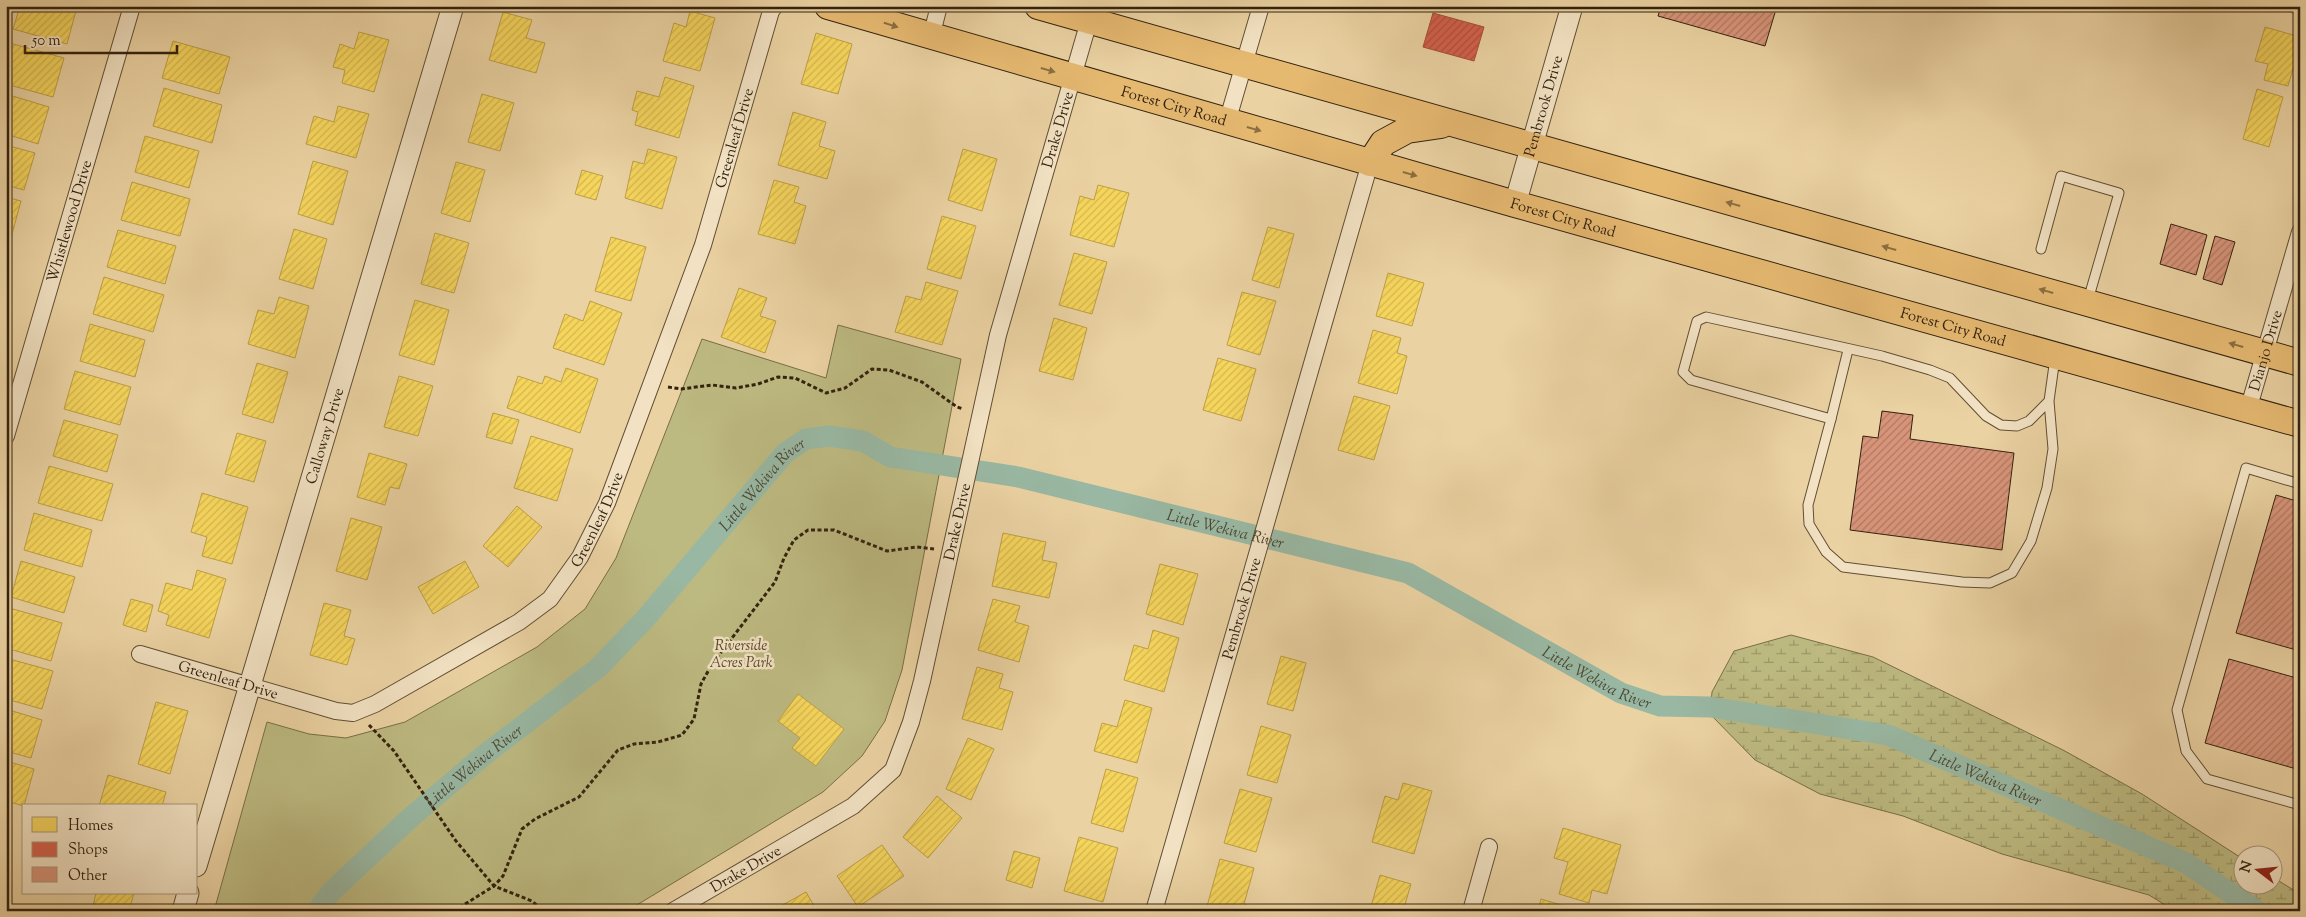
<svg xmlns="http://www.w3.org/2000/svg" width="2306" height="917" viewBox="0 0 2306 917" font-family="'Sorts Mill Goudy',serif">
	<defs>
		<pattern id="wetland-marsh" width="20" height="14" patternUnits="userSpaceOnUse" patternTransform="scale(1.25)"><rect width="20" height="14" fill="#bdba81"/><path d="M1 5h8M5 5V1M11 12h8M15 12V8" fill="none" stroke="#9a9768"/></pattern>
		<pattern id="homes-hatch" width="6" height="6" patternUnits="userSpaceOnUse" patternTransform="scale(1.25)"><rect width="6" height="6" fill="#f6d55c"/><path d="M-1 1l2-2M0 6l6-6M5 7l2-2" fill="none" stroke="#d3b74f"/></pattern>
		<pattern id="shops-hatch" width="6" height="6" patternUnits="userSpaceOnUse" patternTransform="scale(1.25)"><rect width="6" height="6" fill="#d6604d"/><path d="M-1 1l2-2M0 6l6-6M5 7l2-2" fill="none" stroke="#ae4f3e"/></pattern>
		<pattern id="building-hatch" width="6" height="6" patternUnits="userSpaceOnUse" patternTransform="scale(1.25)"><rect width="6" height="6" fill="#d8947a"/><path d="M-1 1l2-2M0 6l6-6M5 7l2-2" fill="none" stroke="#b07862"/></pattern>
	</defs>
	<rect width="100%" height="100%" fill="#ebd2a2"/>
	<filter id="stains"><feTurbulence type="fractalNoise" baseFrequency=".004" numOctaves="4"/><feColorMatrix values="0 0 0 0 .2 0 0 0 0 .09 0 0 0 0 .02 0 0 0 .5 -.17"/></filter>
	<radialGradient id="worn" r=".72"><stop offset=".6" stop-color="#630" stop-opacity="0"/><stop offset="1" stop-color="#630" stop-opacity=".3"/></radialGradient>
	<polygon fill="url(#wetland-marsh)" stroke="#786e48" points="1791,635 1873,657 2063,750 2142,794 2243,859 2244,884 2274,884 2274,878 2300,894 2300,911 2175,911 2149,895 2002,854 1903,816 1820,794 1755,760 1710,714 1712,692 1734,651"/>
	<polygon fill="#bdba81" stroke="#786e48" points="838,325 961,359 902,670 885,721 862,756 823,792 627,911 214,911 267,722 309,734 346,738 405,722 537,647 585,609 616,558 702,339 826,378"/>
	<g fill="url(#homes-hatch)" stroke="#bc9f45">
		<polygon points="20,6 77,7 67,44 13,29"/>
		<polygon points="2279,6 2300,6 2300,15 2278,9"/>
		<polygon points="690,11 715,18 700,71 663,61 674,23 686,27"/>
		<polygon points="503,12 532,20 526,38 545,43 536,73 489,60"/>
		<polygon points="2265,27 2300,37 2300,45 2288,86 2264,80 2268,64 2255,61"/>
		<polygon points="359,32 389,40 374,92 342,83 345,70 333,67 340,44 354,49"/>
		<polygon points="816,33 852,44 838,94 801,84"/>
		<polygon points="173,41 230,57 219,94 162,78"/>
		<polygon points="6,42 64,58 53,97 6,84"/>
		<polygon points="665,77 694,86 679,138 635,125 638,112 632,110 637,91 659,97"/>
		<polygon points="164,88 222,105 212,143 153,126"/>
		<polygon points="2257,89 2283,97 2269,147 2243,139"/>
		<polygon points="6,94 49,107 38,144 6,134"/>
		<polygon points="482,94 514,103 500,151 468,142"/>
		<polygon points="338,106 369,114 356,158 306,144 314,116 334,122"/>
		<polygon points="793,112 826,122 819,146 835,151 827,179 778,165"/>
		<polygon points="145,136 199,151 189,188 135,172"/>
		<polygon points="6,145 35,153 24,190 6,185"/>
		<polygon points="648,149 677,157 662,209 625,198 633,161 644,164"/>
		<polygon points="963,149 997,159 982,211 948,200"/>
		<polygon points="313,161 348,171 333,225 298,214"/>
		<polygon points="456,162 485,170 470,222 441,213"/>
		<polygon points="582,170 603,176 596,200 575,194"/>
		<polygon points="774,180 799,187 794,202 806,206 795,244 758,234"/>
		<polygon points="132,182 190,199 180,236 121,220"/>
		<polygon points="1098,185 1129,193 1114,247 1070,235 1080,196 1094,200"/>
		<polygon points="6,197 21,201 11,238 6,237"/>
		<polygon points="942,216 976,226 961,279 927,269"/>
		<polygon points="1268,227 1294,234 1279,288 1252,280"/>
		<polygon points="294,229 327,239 313,289 279,279"/>
		<polygon points="118,230 176,246 165,284 107,267"/>
		<polygon points="435,233 469,243 454,293 421,284"/>
		<polygon points="611,237 646,247 631,301 595,291"/>
		<polygon points="1074,253 1107,262 1092,314 1059,305"/>
		<polygon points="1388,273 1424,283 1412,326 1376,316"/>
		<polygon points="104,277 164,295 153,332 93,314"/>
		<polygon points="926,282 958,291 942,345 895,332 906,296 921,300"/>
		<polygon points="739,288 767,298 760,316 776,321 765,353 721,337"/>
		<polygon points="1242,292 1276,301 1260,355 1227,345"/>
		<polygon points="279,297 309,306 295,358 248,344 258,310 274,314"/>
		<polygon points="415,300 449,310 434,365 399,355"/>
		<polygon points="590,301 622,313 604,365 553,348 565,314 583,321"/>
		<polygon points="1054,318 1087,328 1073,380 1039,371"/>
		<polygon points="90,324 145,340 135,377 80,361"/>
		<polygon points="1373,330 1401,338 1397,353 1407,356 1397,394 1358,383"/>
		<polygon points="1218,358 1256,369 1241,421 1203,410"/>
		<polygon points="257,363 288,372 273,423 242,414"/>
		<polygon points="566,368 598,379 580,433 507,408 518,376 542,384 545,376 561,382"/>
		<polygon points="75,371 131,387 120,425 64,409"/>
		<polygon points="399,376 433,386 418,436 384,427"/>
		<polygon points="1354,396 1390,406 1374,460 1338,450"/>
		<polygon points="493,413 519,420 512,444 486,437"/>
		<polygon points="64,420 118,435 107,472 53,456"/>
		<polygon points="237,433 266,441 254,482 225,474"/>
		<polygon points="531,436 573,449 557,501 514,488"/>
		<polygon points="369,453 407,464 399,489 390,487 385,505 357,497"/>
		<polygon points="49,466 113,484 102,521 38,503"/>
		<polygon points="202,493 248,507 232,564 202,556 207,537 191,532"/>
		<polygon points="517,506 542,527 508,567 483,546"/>
		<polygon points="34,513 92,530 82,567 24,550"/>
		<polygon points="351,518 382,527 367,580 336,571"/>
		<polygon points="1003,533 1046,542 1042,560 1057,563 1049,598 992,586"/>
		<polygon points="21,561 75,577 64,613 11,597"/>
		<polygon points="465,561 479,587 433,614 418,587"/>
		<polygon points="1160,564 1198,574 1183,625 1146,614"/>
		<polygon points="197,570 226,579 209,638 166,625 169,615 158,611 166,583 192,590"/>
		<polygon points="131,599 153,605 146,632 123,625"/>
		<polygon points="993,599 1020,606 1015,622 1029,626 1019,662 978,650"/>
		<polygon points="324,603 351,610 344,636 355,639 347,665 310,655"/>
		<polygon points="6,607 62,623 51,661 6,648"/>
		<polygon points="1153,630 1179,638 1164,692 1124,680 1134,645 1148,649"/>
		<polygon points="1281,656 1306,663 1293,711 1267,704"/>
		<polygon points="6,658 53,671 42,709 6,699"/>
		<polygon points="977,667 1003,674 999,688 1013,692 1002,730 962,719"/>
		<polygon points="798,694 844,729 816,766 792,748 800,738 778,721"/>
		<polygon points="1125,700 1152,708 1137,763 1094,751 1102,723 1117,727"/>
		<polygon points="156,702 188,711 170,774 138,764"/>
		<polygon points="6,709 42,720 31,758 6,751"/>
		<polygon points="1261,726 1291,735 1277,783 1247,775"/>
		<polygon points="968,738 994,749 971,800 946,789"/>
		<polygon points="6,761 34,769 24,806 6,801"/>
		<polygon points="1106,769 1138,778 1123,832 1091,823"/>
		<polygon points="108,775 166,792 162,806 99,806"/>
		<polygon points="1403,783 1432,791 1414,854 1372,842 1385,796 1398,800"/>
		<polygon points="1240,789 1272,798 1256,852 1224,843"/>
		<polygon points="937,796 962,818 928,858 903,837"/>
		<polygon points="1563,828 1621,845 1607,894 1592,890 1589,903 1559,894 1568,862 1554,858"/>
		<polygon points="1079,837 1118,848 1103,902 1064,891"/>
		<polygon points="882,845 904,876 858,907 837,876"/>
		<polygon points="1014,851 1040,858 1032,888 1006,880"/>
		<polygon points="1220,859 1254,868 1244,904 1262,911 1206,910"/>
		<polygon points="1380,875 1411,884 1403,911 1370,910"/>
		<polygon points="806,892 817,911 772,911"/>
		<polygon points="96,893 134,893 129,911 108,911 93,906"/>
		<polygon points="1541,899 1578,910 1578,911 1538,911"/>
	</g>
	<polygon fill="url(#shops-hatch)" stroke="#a54d3a" points="1433,13 1484,27 1474,61 1423,47"/>
	<g fill="none" stroke-linecap="round" stroke-linejoin="round">
		<path stroke="#99b8a3" stroke-width="21" id="s1" d="M317 911 331 892 410 818 483 756 598 668 645 619 785 453 806 439 829 436 863 441 890 457 1018 477 1408 573 1621 693 1660 706 1710 707 1888 735 2186 863 2257 911"/>
	</g>
	<g fill="url(#building-hatch)" stroke="#33220f">
		<polygon points="1661,6 1777,6 1765,46 1658,16"/>
		<polygon points="2171,224 2207,235 2196,275 2160,264"/>
		<polygon points="2215,236 2235,242 2222,285 2203,279"/>
		<polygon points="1882,411 1913,415 1910,439 2014,453 2002,550 1850,530 1863,436 1878,438"/>
		<polygon points="2276,495 2300,502 2300,651 2236,633"/>
		<polygon points="2229,659 2300,679 2300,770 2205,743"/>
	</g>
	<g fill="none" stroke-linecap="round" stroke-linejoin="round">
		<g stroke="#614e34" stroke-width="11">
			<g id="service">
				<polyline points="2041,249 2061,176 2119,193 2088,300"/>
				<polyline points="2049,401 2053,449 2047,488 2031,541 2012,573 1990,583 1962,582 1843,567 1826,552 1809,524 1808,505 1831,419 1691,380 1683,372 1697,321 1706,317 1882,356 1930,370 1950,378 1986,416 2001,425 2017,426 2029,421 2049,401 2055,358"/>
				<polyline points="1831,419 1848,350"/>
				<polyline points="2300,484 2246,468 2177,710 2186,751 2207,779 2300,805"/>
			</g>
		</g>
		<g stroke="#614e34" stroke-width="18">
			<g id="minor">
				<polyline points="931,37 939,6"/>
				<polyline points="1227,122 1261,6"/>
				<path id="s2" d="M2248 410 2300 232"/>
				<path id="s3" d="M6 436 132 6"/>
				<path id="s4" d="M140 654 336 711 353 713 375 704 519 622 550 599 580 557 607 503 703 245 771 11 775 6"/>
				<path id="s5" d="M673 911 853 806 893 770 911 722 922 681 998 335 1089 21"/>
				<path id="s6" d="M1154 911 1370 163"/>
				<polyline points="1471,911 1489,847"/>
			</g>
		</g>
		<g stroke="#614e34" stroke-width="23">
			<g id="tertiary">
				<path id="s7" d="M1515 204 1572 6"/>
				<path id="s8" d="M196 866 453 6"/>
				<polyline points="183,911 188,893"/>
			</g>
		</g>
		<g stroke="#33220f" stroke-width="28">
			<g id="primary">
				<path id="s9" d="M828 6 1515 204 2300 424"/>
				<polyline points="1038,6 2300,363"/>
				<polyline points="1370,163 1383,143 1407,130 1441,125"/>
			</g>
		</g>
		<g stroke="#33220f" stroke-width="3" stroke-dasharray="4 2.5" stroke-linecap="butt">
			<polyline points="668,387 681,389 712,385 736,388 758,384 778,377 795,378 826,393 845,388 872,369 889,370 922,382 957,407 963,409"/>
			<polyline points="369,725 394,751 456,841 494,886 532,901 543,911"/>
			<polyline points="454,911 494,886 503,876 522,829 535,819 579,797 618,750 634,744 658,742 682,735 694,719 701,684 712,664 775,582 784,558 794,540 808,530 834,530 887,551 917,547 934,549"/>
		</g>
		<use href="#service" stroke="#f2e2c3" stroke-width="9"/>
		<use href="#minor" stroke="#f2e2c3" stroke-width="16"/>
		<use href="#tertiary" stroke="#f2e2c3" stroke-width="21"/>
		<use href="#primary" stroke="#e6b971" stroke-width="26"/>
	</g>
	<defs><path id="oneway-solid" d="M-6-.8H1V-3.2L6.5 0L1 3.2V.8H-6Z" transform="scale(1.25)"/></defs>
	<g fill="#8c6e40">
		<use href="#oneway-solid" transform="translate(891 25) rotate(17)"/>
		<use href="#oneway-solid" transform="translate(1048 70) rotate(16)"/>
		<use href="#oneway-solid" transform="translate(1254 129) rotate(16)"/>
		<use href="#oneway-solid" transform="translate(1410 174) rotate(16)"/>
		<use href="#oneway-solid" transform="translate(1733 204) rotate(-164)"/>
		<use href="#oneway-solid" transform="translate(1889 248) rotate(-164)"/>
		<use href="#oneway-solid" transform="translate(2046 291) rotate(-164)"/>
		<use href="#oneway-solid" transform="translate(2236 345) rotate(-164)"/>
	</g>
	<g text-anchor="middle" stroke-width="5" stroke-linejoin="round" paint-order="stroke">
		<g font-size="15" fill="#33220f" stroke="#f2e2c3">
			<text dy="5" stroke="none"><textPath href="#s7" startOffset="102">Pembrook Drive</textPath></text>
			<text dy="5" stroke="none"><textPath href="#s9" startOffset="360">Forest City Road</textPath></text>
			<text dy="5" stroke="none"><textPath href="#s5" startOffset="924">Drake Drive</textPath></text>
			<text dy="5" stroke="none"><textPath href="#s4" startOffset="948">Greenleaf Drive</textPath></text>
			<text dy="5" stroke="none"><textPath href="#s9" startOffset="765">Forest City Road</textPath></text>
			<text dy="5" stroke="none"><textPath href="#s3" startOffset="224">Whistlewood Drive</textPath></text>
			<text dy="5" stroke="none"><textPath href="#s9" startOffset="1170">Forest City Road</textPath></text>
			<text dy="5" stroke="none"><textPath href="#s2" startOffset="62">Dianjo Drive</textPath></text>
			<text dy="5" stroke="none"><textPath href="#s8" startOffset="449">Calloway Drive</textPath></text>
			<text dy="5" stroke="none"><textPath href="#s4" startOffset="542">Greenleaf Drive</textPath></text>
			<text dy="5" stroke="none"><textPath href="#s5" startOffset="519">Drake Drive</textPath></text>
			<text dy="5" stroke="none"><textPath href="#s6" startOffset="315">Pembrook Drive</textPath></text>
			<text dy="5" stroke="none"><textPath href="#s4" startOffset="92">Greenleaf Drive</textPath></text>
			<text dy="5" stroke="none"><textPath href="#s5" startOffset="84">Drake Drive</textPath></text>
		</g>
		<g font-size="15" font-style="italic" fill="#56482c" stroke="#f2e2c3">
			<text x="741" y="650">Riverside<tspan x="741" dy="17">Acres Park</tspan></text>
		</g>
		<g font-size="16" font-style="italic" fill="#4c4834" stroke="#f2e2c3">
			<text dy="6" stroke="none"><textPath href="#s1" startOffset="619">Little Wekiva River</textPath></text>
			<text dy="6" stroke="none"><textPath href="#s1" startOffset="1115">Little Wekiva River</textPath></text>
			<text dy="6" stroke="none"><textPath href="#s1" startOffset="1519">Little Wekiva River</textPath></text>
			<text dy="6" stroke="none"><textPath href="#s1" startOffset="214">Little Wekiva River</textPath></text>
			<text dy="6" stroke="none"><textPath href="#s1" startOffset="1925">Little Wekiva River</textPath></text>
		</g>
	</g>
	<rect width="2306" height="917" fill="none" stroke="#ebd2a2" stroke-width="25"/>
	<rect x="8" y="8" width="2291" height="902" fill="none" stroke="#33220f" stroke-width="2.5"/>
	<rect x="12" y="12" width="2281" height="892" fill="none" stroke="#33220f"/>
	<rect x="22" y="804" width="175" height="90" fill="#f2e2c3" stroke="#a6957b"/>
	<rect x="32" y="817" width="25" height="15" fill="#f6d55c" stroke="#a6957b"/>
	<text x="68" y="830" font-size="15" fill="#33220f">Homes</text>
	<rect x="32" y="842" width="25" height="15" fill="#d6604d" stroke="#a6957b"/>
	<text x="68" y="854" font-size="15" fill="#33220f">Shops</text>
	<rect x="32" y="867" width="25" height="15" fill="#d8947a" stroke="#a6957b"/>
	<text x="68" y="880" font-size="15" fill="#33220f">Other</text>
	<g transform="translate(2258 870) rotate(286)"><circle r="24" fill="#f2e2c3" stroke="#a6957b"/>
	<path d="M0-4L9 19L0 12L-9 19Z" fill="#8f2418"/>
	<text y="-8" font-size="14" font-weight="bold" text-anchor="middle" fill="#33220f">N</text>
	</g>
	<path d="M25 45v8h152v-8" fill="none" stroke="#33220f" stroke-width="2.5"/>
	<text x="32" y="45" font-size="15" fill="#33220f" stroke="#f2e2c3" stroke-width="4" paint-order="stroke">50 m</text>
	<rect width="100%" height="100%" filter="url(#stains)"/>
	<rect width="100%" height="100%" fill="url(#worn)"/>
</svg>
